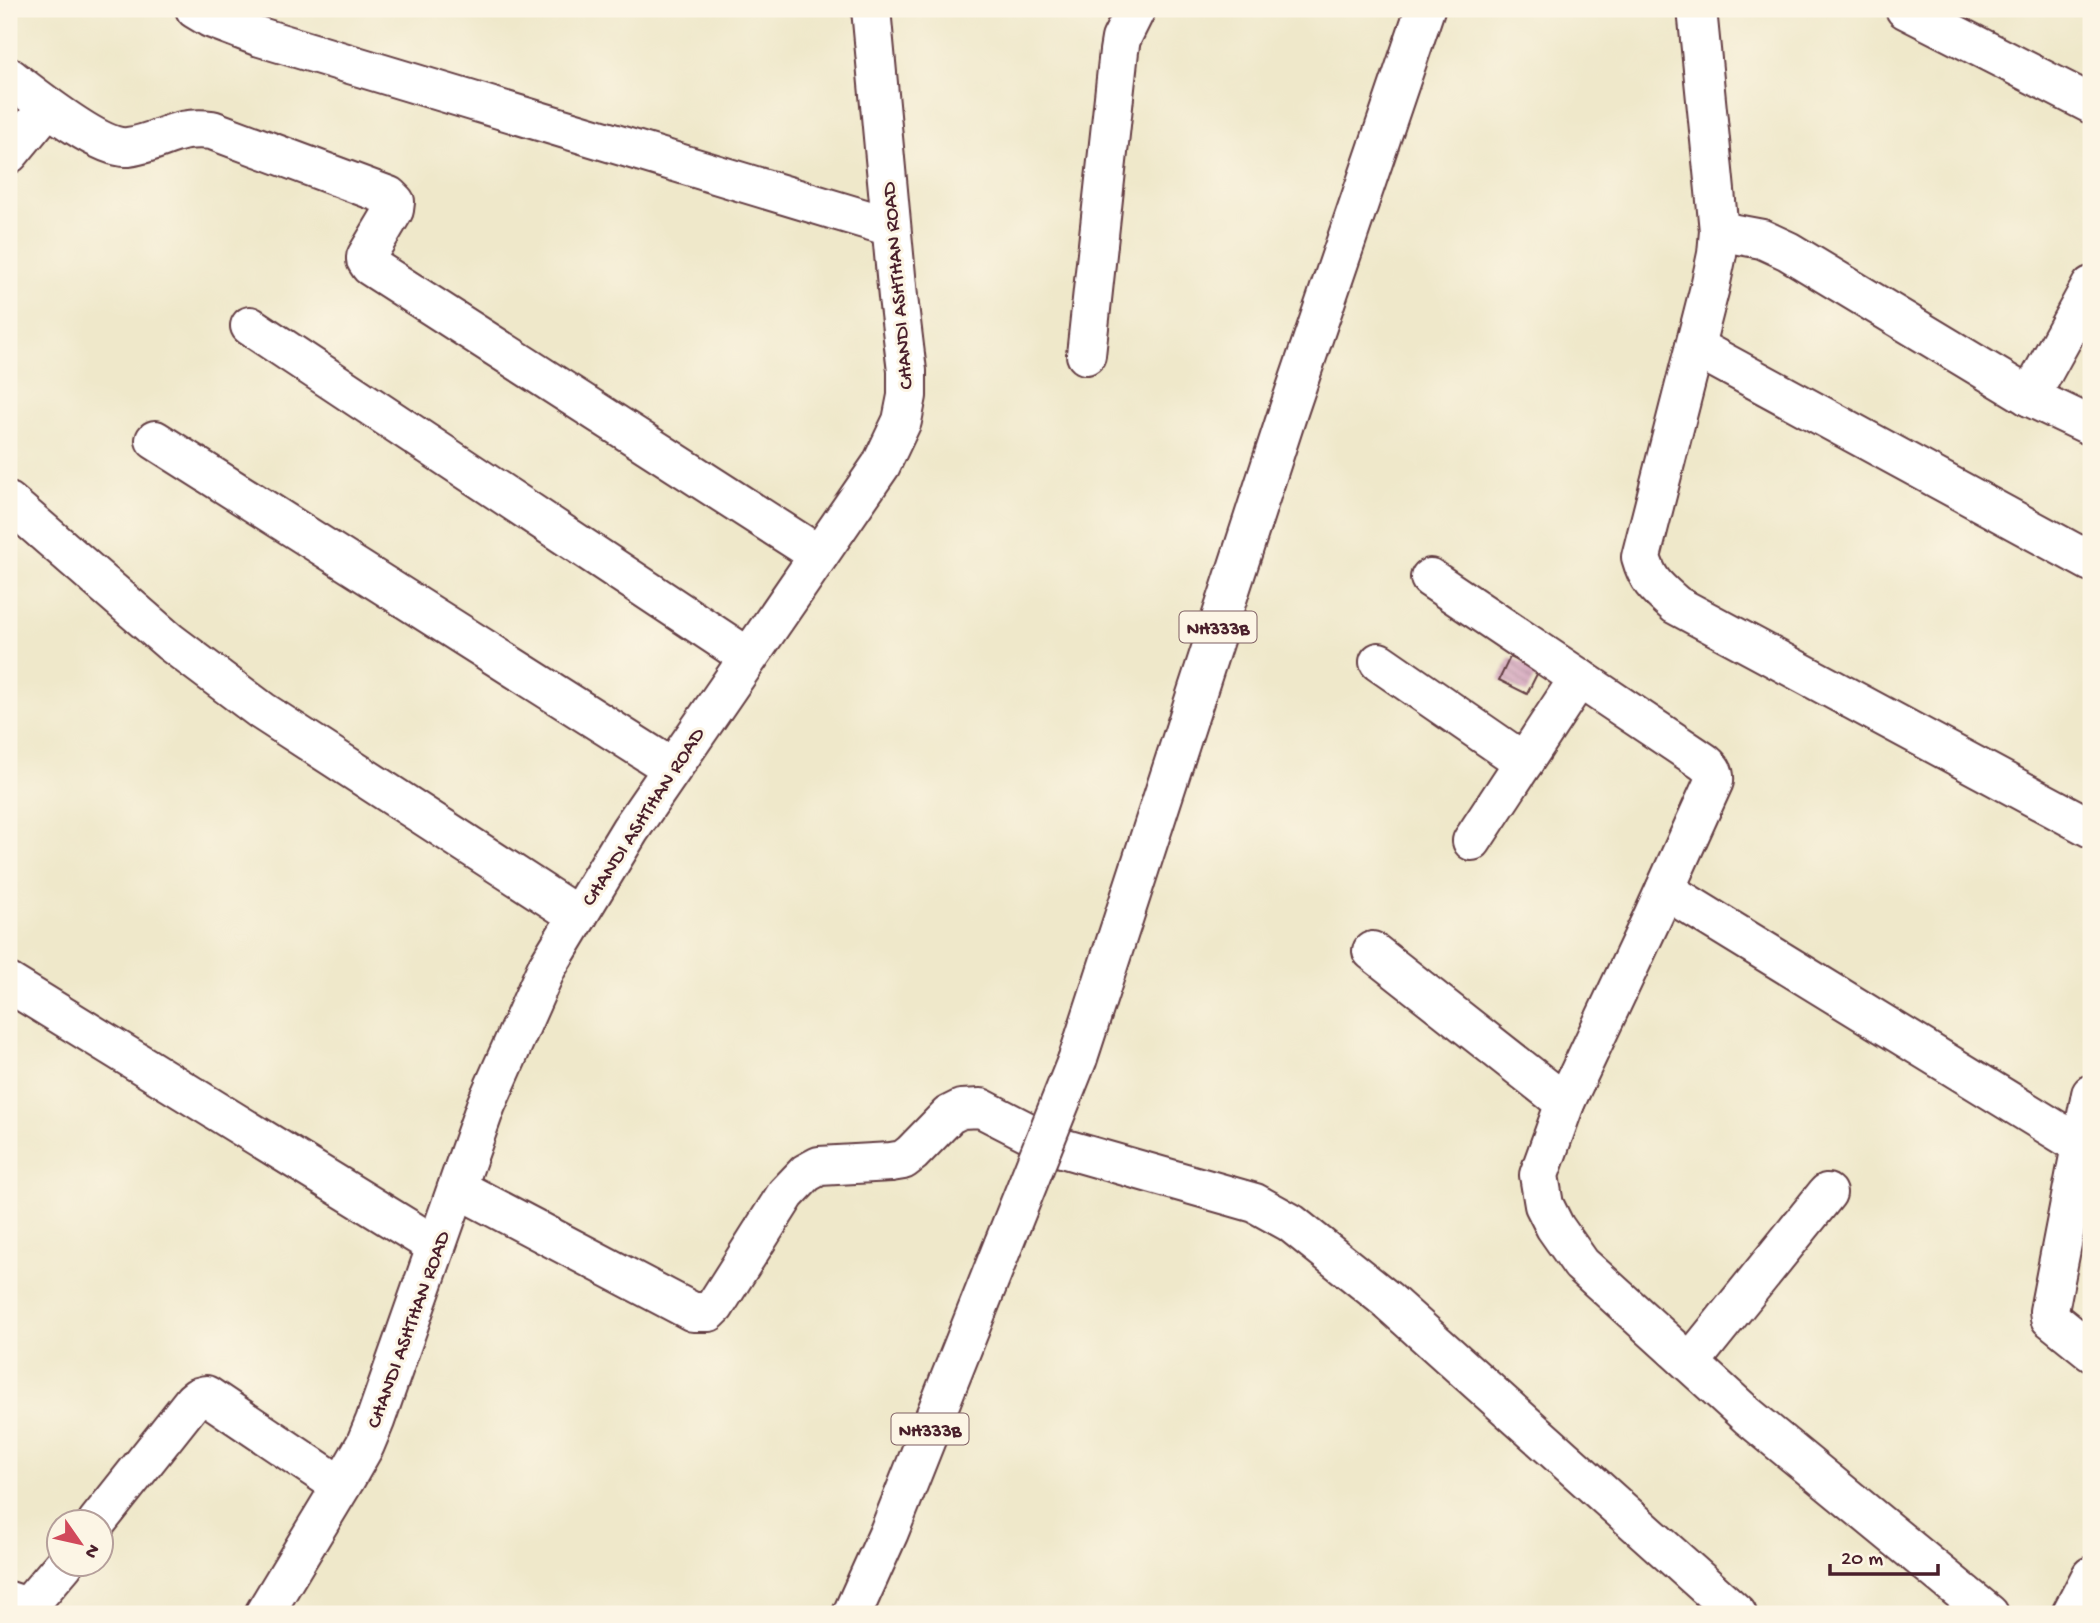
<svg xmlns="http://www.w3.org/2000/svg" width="2100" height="1623" viewBox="0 0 2100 1623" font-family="'Gochi Hand',sans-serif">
	<defs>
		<pattern id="building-back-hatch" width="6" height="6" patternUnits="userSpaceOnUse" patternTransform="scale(1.75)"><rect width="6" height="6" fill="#cd99b7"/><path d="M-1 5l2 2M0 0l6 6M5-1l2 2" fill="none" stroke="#a87c95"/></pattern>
	</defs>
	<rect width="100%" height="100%" fill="#fcf5e5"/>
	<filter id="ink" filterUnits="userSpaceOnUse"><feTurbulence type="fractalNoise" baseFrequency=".0143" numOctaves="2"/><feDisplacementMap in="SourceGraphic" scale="14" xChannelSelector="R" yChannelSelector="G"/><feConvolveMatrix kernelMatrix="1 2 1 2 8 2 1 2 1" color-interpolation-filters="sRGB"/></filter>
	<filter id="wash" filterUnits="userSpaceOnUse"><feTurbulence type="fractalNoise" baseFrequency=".00686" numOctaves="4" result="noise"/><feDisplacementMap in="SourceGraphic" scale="28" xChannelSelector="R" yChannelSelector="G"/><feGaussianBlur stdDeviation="1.57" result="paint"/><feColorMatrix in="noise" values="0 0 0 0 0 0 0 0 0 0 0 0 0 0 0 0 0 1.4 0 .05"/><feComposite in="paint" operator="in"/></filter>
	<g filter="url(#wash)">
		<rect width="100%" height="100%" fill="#efe8ca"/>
		<g id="blocks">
			<polygon fill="url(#building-back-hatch)" points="1510,657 1539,670 1527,694 1499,680"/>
		</g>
	</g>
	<g filter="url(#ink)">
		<use href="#blocks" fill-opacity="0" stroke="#633d43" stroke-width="2"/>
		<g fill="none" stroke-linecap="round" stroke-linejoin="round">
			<g stroke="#633d43" stroke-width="42">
				<g id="minor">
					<polyline points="195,9 210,18 260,37 891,227"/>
					<path d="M1697 9 1719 231 1717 254 1710 287 1641 557C1648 582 1657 588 1676 605L2091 828"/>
					<polyline points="1905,9 2091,104"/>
					<path d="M9 77C33 95 100 150 128 147 161 143 174 125 212 130L389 196 395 202 394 210 366 257V260L370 266 819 555"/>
					<polyline points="9,154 48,107"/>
					<polyline points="1719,231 1762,239 1788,251 2030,397 2091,426"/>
					<polyline points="250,326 748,657"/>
					<polyline points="1695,347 2091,562"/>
					<polyline points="1086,355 1119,51 1121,39 1136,9"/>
					<polyline points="2030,397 2091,286"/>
					<polyline points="155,440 672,768"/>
					<polyline points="9,502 170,642 262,711 578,916"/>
					<path d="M1430 578 1704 762C1711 768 1715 772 1714 781L1653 916 1565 1103 1539 1175 1544 1205 1555 1227 1581 1264 1748 1416 1989 1614"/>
					<polyline points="1379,662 1524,762"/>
					<polyline points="1472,841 1579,678"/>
					<polyline points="1665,890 2082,1146"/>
					<polyline points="1372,951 1565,1103"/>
					<polyline points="9,983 436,1246"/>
					<polyline points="2091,1094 2049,1311 2050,1318 2091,1351"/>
					<polyline points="457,1188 693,1312 709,1312 715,1306 786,1194 806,1173 819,1166 891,1162 903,1160 912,1153 949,1115 961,1109 981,1108 1055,1146 1255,1203 1291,1223 1386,1299 1737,1614"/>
					<polyline points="1690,1363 1827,1193"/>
					<polyline points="97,1522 193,1401 198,1397 206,1395 341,1486"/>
					<polyline points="9,1601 21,1605 30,1604 64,1564"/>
					<polyline points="264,1614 345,1480 365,1445 375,1421 486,1105 547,967 630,830 881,465 902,421 907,396 907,371 898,297 871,9"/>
					<polyline points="2071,1614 2091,1576"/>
				</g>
			</g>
			<g stroke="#633d43" stroke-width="42">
				<g id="highway">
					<polyline points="1078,1058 1288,412 1425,9"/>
					<polyline points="852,1614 889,1532 1004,1243"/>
				</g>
			</g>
			<use href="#minor" stroke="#fff" stroke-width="38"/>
			<use href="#highway" stroke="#fff" stroke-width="38"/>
			<g stroke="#633d43" stroke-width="42" stroke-linecap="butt">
				<polyline id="highway-bridge" points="1004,1243 1078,1058"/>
			</g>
			<use href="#highway-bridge" stroke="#fff" stroke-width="38"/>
		</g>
	</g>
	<g text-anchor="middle" stroke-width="6" stroke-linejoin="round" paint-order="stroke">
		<g fill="#fcf5e5" stroke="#7f5f63" stroke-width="2">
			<rect x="1179.5" y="611.5" width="77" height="31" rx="5"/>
			<rect x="891.5" y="1413.5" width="77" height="31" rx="5"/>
		</g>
		<g font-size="19" font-weight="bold" fill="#4a1f2b">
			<text x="1218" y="634">NH333B</text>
			<text x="930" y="1436">NH333B</text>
		</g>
		<g font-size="21" fill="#4a1f2b" stroke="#fcf5e5">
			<text transform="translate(896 286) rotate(-95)" y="7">CHANDI ASHTHAN ROAD</text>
			<text transform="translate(642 816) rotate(-57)" y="7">CHANDI ASHTHAN ROAD</text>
			<text transform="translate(407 1329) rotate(-70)" y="7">CHANDI ASHTHAN ROAD</text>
		</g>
	</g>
	<rect width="2100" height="1623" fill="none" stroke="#fcf5e5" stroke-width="35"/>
	<g transform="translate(80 1543) rotate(124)"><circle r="33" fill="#fcf5e5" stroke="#b59f9b" stroke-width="2"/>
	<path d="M0-5L12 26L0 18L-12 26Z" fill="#d1495b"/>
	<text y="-10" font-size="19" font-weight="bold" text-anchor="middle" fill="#4a1f2b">N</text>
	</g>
	<path d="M1830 1564v10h108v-10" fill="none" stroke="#4a1f2b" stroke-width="3.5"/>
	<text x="1841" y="1564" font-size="21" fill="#4a1f2b" stroke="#fcf5e5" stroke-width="5" paint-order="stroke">20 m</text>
</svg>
